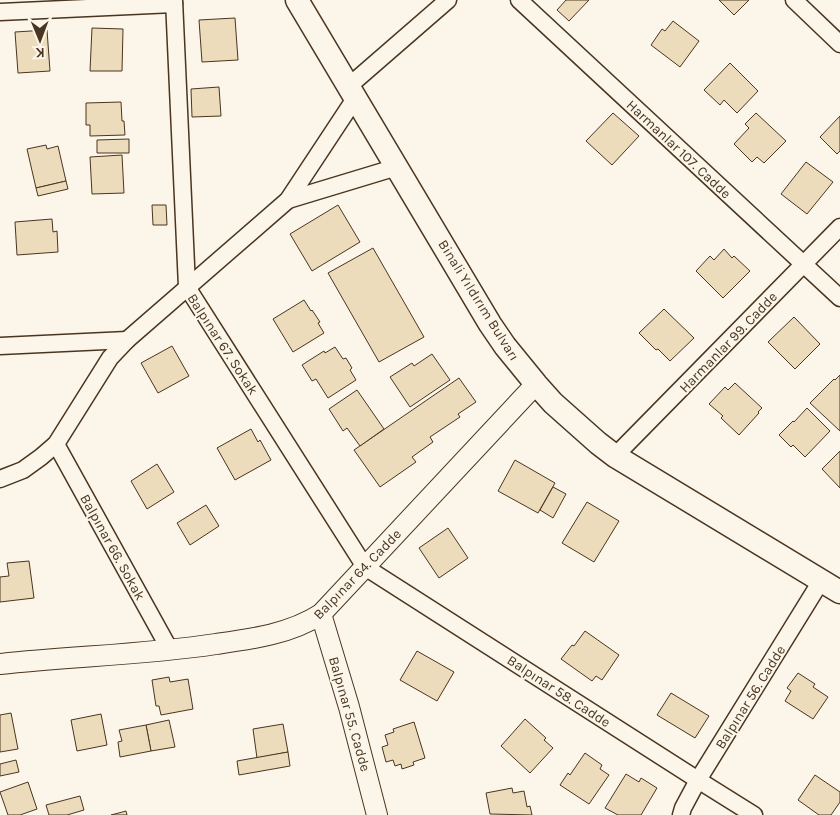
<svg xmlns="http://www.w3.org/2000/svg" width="840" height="815" viewBox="0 0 840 815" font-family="Karla,sans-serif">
	<rect width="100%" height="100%" fill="#fbf6e9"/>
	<g fill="#ecdcbc" stroke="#4a3520">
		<polygon points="566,0 589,0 569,21 557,10"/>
		<polygon points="719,0 749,0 734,15"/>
		<polygon points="235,18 238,60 202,62 199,20"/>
		<polygon points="673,21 699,41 680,67 651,45 662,29 665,31"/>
		<polygon points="92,28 123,29 122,71 90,71"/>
		<polygon points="47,30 50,71 18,73 15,32"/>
		<polygon points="730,63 758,91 737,113 724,100 720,105 704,90"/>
		<polygon points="219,87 221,116 192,117 191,89"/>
		<polygon points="121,102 122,121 124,121 125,135 90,136 90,125 86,125 86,103"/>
		<polygon points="613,113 639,136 612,165 586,141"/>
		<polygon points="756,113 786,141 764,163 757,157 752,162 734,144 749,128 745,124"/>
		<polygon points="840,116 840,151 837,154 820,137"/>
		<polygon points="129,139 129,153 97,153 97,140"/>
		<polygon points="46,145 47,149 58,146 66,181 36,188 27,149"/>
		<polygon points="122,155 124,193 92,194 90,157"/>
		<polygon points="806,162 833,182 807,214 781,194"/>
		<polygon points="66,181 68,189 38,196 36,188"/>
		<polygon points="152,205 166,205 167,225 153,225"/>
		<polygon points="338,205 360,242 312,271 290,234"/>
		<polygon points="52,219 53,232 57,231 58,252 17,255 15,222"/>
		<polygon points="373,248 424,337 379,362 328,273"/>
		<polygon points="724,249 732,258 734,256 750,271 723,298 696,271 710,256 714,260"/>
		<polygon points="304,300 311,311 312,310 320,322 318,323 324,333 293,352 273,319"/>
		<polygon points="664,309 694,338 670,361 658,349 656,350 639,333"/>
		<polygon points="794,317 820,344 795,369 768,342"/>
		<polygon points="172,346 189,376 158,393 141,363"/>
		<polygon points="335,347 343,359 346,358 352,368 350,370 356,380 328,398 316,379 312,381 302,365 324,351 325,353"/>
		<polygon points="432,354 450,380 410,407 390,377 412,363 414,366"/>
		<polygon points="840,375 840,431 810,403 834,379 835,380"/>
		<polygon points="459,378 476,402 458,414 460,417 430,437 433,442 412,457 416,462 380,487 354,450"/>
		<polygon points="735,383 762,408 758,412 759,413 739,435 721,418 723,416 709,404 725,387 728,390"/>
		<polygon points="357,390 384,429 360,446 347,428 343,431 329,409"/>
		<polygon points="807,408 830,431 805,457 793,445 791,447 779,435 793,421 794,422"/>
		<polygon points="251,429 258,442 260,440 271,460 235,480 217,448"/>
		<polygon points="840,451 840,488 822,469"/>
		<polygon points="515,460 555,483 538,513 498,491"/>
		<polygon points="157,464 174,492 147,509 131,481"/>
		<polygon points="553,487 566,494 553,518 540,510"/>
		<polygon points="587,502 619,521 594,562 562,543"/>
		<polygon points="206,505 219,526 190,545 177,523"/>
		<polygon points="448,528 468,558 439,578 419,548"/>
		<polygon points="29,561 34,598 0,602 0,577 9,576 7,563"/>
		<polygon points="585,631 619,655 602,680 596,676 592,681 561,659 572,645 574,646"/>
		<polygon points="417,651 454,672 437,701 400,680"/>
		<polygon points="798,673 815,684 813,687 828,697 813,719 785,701 791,691 787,688"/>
		<polygon points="169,677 170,682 188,679 193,709 161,715 159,706 156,706 152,680"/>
		<polygon points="671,693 709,716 695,738 657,715"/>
		<polygon points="11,713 18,749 0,752 0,715"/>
		<polygon points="101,714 107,745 77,751 71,720"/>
		<polygon points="525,719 546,738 544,740 553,748 530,773 501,746"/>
		<polygon points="169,720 175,747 151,751 146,725"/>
		<polygon points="414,722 425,758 413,762 414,765 402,769 401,764 395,766 393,760 386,762 382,747 388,745 385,735 394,732 393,729"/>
		<polygon points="283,724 288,752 257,758 253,729"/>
		<polygon points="146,725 151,751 120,757 118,742 122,741 119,730"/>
		<polygon points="288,752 290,766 239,775 237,761"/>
		<polygon points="585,753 602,765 600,769 609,775 589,804 560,785 568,773 570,775"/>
		<polygon points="16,760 19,772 0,776 0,764"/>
		<polygon points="626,774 639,782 641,778 657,788 641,815 618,815 605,808"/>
		<polygon points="815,775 840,792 840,802 831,815 819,815 798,800"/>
		<polygon points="28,782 37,809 20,815 8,815 0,792"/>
		<polygon points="512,788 513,793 524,791 527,807 530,806 532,815 490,814 486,793"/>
		<polygon points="80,796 84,810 67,815 49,815 46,805"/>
		<polygon points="126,811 127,815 111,815"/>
	</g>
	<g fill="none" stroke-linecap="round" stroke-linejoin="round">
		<g stroke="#4a3520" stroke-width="19">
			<g id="minor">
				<polyline points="174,0 187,287 365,567 698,780 754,815"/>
				<polyline points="519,0 840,298"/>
				<polyline points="794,0 840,44"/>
				<polyline points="0,12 174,4"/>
				<polyline points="349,86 448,0"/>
				<polyline points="288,200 397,167"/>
				<polyline points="0,346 127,340"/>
				<polyline points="56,444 170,650"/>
				<polyline points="615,456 840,227"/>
				<polyline points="0,479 23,470 41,457 56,444 110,358 127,340 288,200 356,97"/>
				<polyline points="681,815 683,808 698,780 821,581"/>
			</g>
		</g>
		<g stroke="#4a3520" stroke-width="22">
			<g id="tertiary">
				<polyline points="321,614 349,707 377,815"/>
				<path d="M0 664C72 656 144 655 216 644 252 639 290 634 321 614L536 384"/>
			</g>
		</g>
		<g stroke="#4a3520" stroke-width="25">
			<polyline id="secondary" points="297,0 490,324 505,346 536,384 553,403 598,443 615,456 840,592"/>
		</g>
		<use href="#minor" stroke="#fbf6e9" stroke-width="16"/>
		<use href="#tertiary" stroke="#fbf6e9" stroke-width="20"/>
		<use href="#secondary" stroke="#fbf6e9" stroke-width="22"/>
	</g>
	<g text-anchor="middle" stroke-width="4" stroke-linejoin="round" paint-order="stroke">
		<g font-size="14" fill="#4a3520" stroke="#fbf6e9">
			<text transform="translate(679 149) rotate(43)" y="5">Harmanlar 107. Cadde</text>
			<text transform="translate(479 300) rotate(58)" y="5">Binali Yıldırım Bulvarı</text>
			<text transform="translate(728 342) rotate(-46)" y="5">Harmanlar 99. Cadde</text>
			<text transform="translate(223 344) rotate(57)" y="5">Balpınar 67. Sokak</text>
			<text transform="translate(113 547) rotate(61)" y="5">Balpınar 66. Sokak</text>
			<text transform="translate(357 574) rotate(-46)" y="5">Balpınar 64. Cadde</text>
			<text transform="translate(559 691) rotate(33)" y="5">Balpınar 58. Cadde</text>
			<text transform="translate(750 697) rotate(-58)" y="5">Balpınar 56. Cadde</text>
			<text transform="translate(350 714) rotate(74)" y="5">Balpınar 55. Cadde</text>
		</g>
	</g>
	<g transform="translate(40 40) rotate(179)" stroke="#fbf6e9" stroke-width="4" paint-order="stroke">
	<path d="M0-4L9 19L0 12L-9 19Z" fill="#4a3520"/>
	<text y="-8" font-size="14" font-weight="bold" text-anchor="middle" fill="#4a3520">K</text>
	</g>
</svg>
